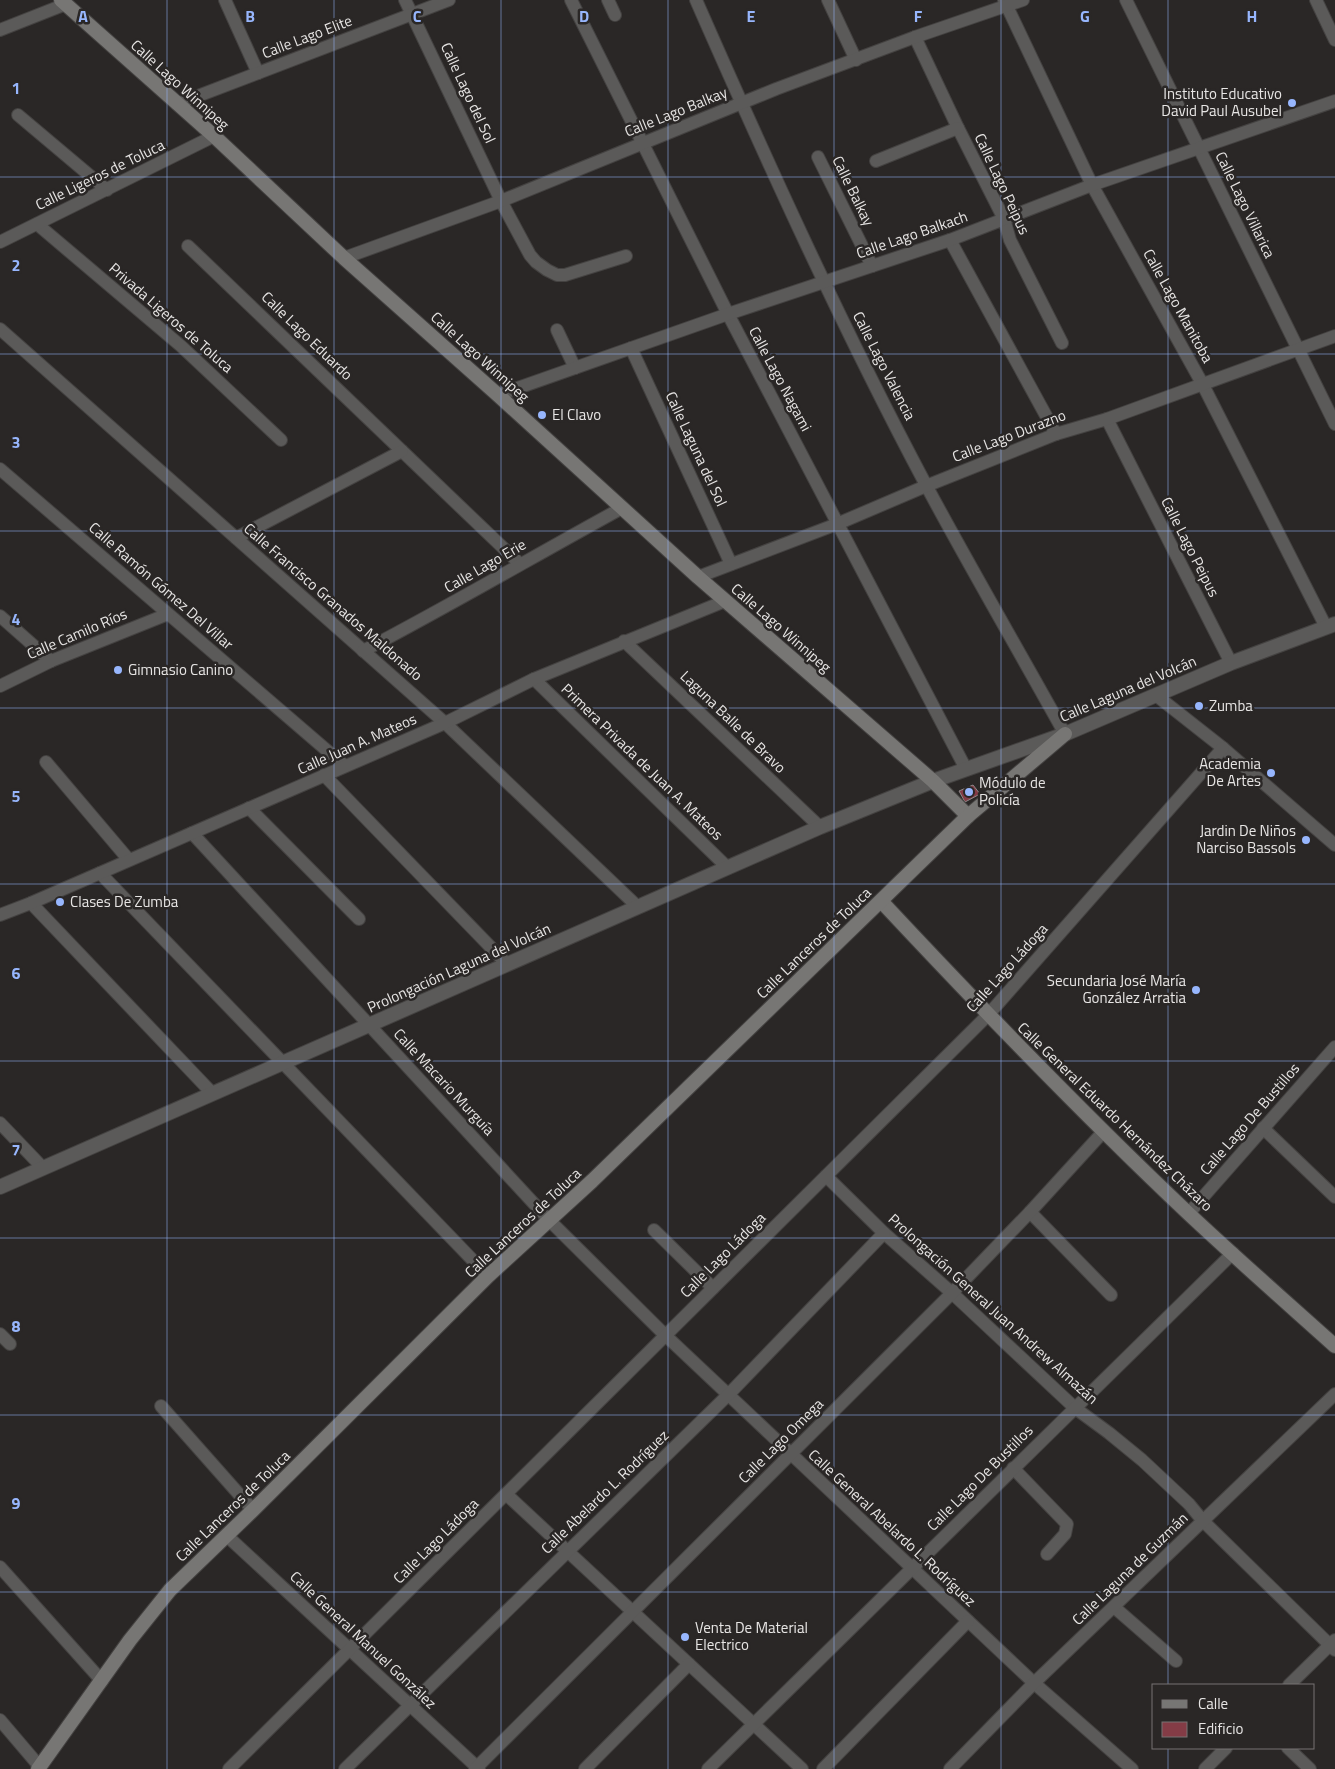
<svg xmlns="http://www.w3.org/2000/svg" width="1335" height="1769" viewBox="0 0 1335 1769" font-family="'Titillium Web',sans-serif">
	<rect width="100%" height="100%" fill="#2a2726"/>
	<polygon fill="#843c46" stroke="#8d8889" points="973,785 980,794 965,802 959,791"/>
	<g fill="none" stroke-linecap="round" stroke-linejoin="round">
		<g stroke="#444241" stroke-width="14">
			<g id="minor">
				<polyline points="225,0 258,73"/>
				<polyline points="405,0 501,201 530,255 536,262 547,270 557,275 565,275 626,256"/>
				<polyline points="571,0 728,314 966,769"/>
				<polyline points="608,0 615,15"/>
				<path d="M696 0C768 164 842 327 926 485 971 569 1019 651 1065 734"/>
				<polyline points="828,0 856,60"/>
				<polyline points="1004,0 1092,185 1203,385 1326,627"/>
				<polyline points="1126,0 1335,424"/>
				<polyline points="1316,0 1335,40"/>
				<polyline points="0,30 66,4"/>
				<polyline points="915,37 958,128 1004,219 1010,240 1062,343"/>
				<polyline points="177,104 449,0"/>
				<polyline points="18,115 107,190"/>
				<polyline points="818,157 872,266"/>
				<polyline points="876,161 958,128"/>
				<polyline points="37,224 181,346 281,440"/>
				<polyline points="950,240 1056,434"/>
				<polyline points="0,242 214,136"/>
				<polyline points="188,246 520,564"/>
				<polyline points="344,258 501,201 776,89 915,37 1023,0"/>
				<polyline points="0,329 445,723 638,907"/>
				<polyline points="557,330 575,368"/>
				<polyline points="631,348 731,564"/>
				<polyline points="498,395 728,314 950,240 1092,185 1335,101"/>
				<polyline points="1107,419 1231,663"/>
				<polyline points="0,469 345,766"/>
				<polyline points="236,538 402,451"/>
				<polyline points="698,577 837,524 926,486 1056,434 1107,419 1335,336"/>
				<polyline points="0,616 51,661"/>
				<polyline points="624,641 820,827"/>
				<path d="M363 651C451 605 536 555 622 508"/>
				<polyline points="534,679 728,868"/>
				<polyline points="0,686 51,661 168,614"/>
				<polyline points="1157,696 1223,748 1335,845"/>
				<polyline points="46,762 129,860"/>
				<polyline points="324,775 507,964"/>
				<polyline points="249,808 359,919"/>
				<polyline points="192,833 550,1221 665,1335 1034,1683 1132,1769"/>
				<polyline points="100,873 488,1276"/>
				<polyline points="31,903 212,1093"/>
				<polyline points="0,915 31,903 445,723 534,679 725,601"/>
				<polyline points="0,1123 43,1168"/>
				<polyline points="1263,1128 1335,1197"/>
				<polyline points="826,1176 884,1233 952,1293 1075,1408 1109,1433 1142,1460 1189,1504 1203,1521 1335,1650"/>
				<polyline points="1030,1212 1111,1295"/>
				<polyline points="1189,1213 1335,1047"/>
				<polyline points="654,1230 713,1288"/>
				<polyline points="0,1334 10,1344"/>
				<polyline points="161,1406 253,1510"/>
				<polyline points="1013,1468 1067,1524 1065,1534 1047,1554"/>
				<polyline points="506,1494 802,1769"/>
				<polyline points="226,1535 479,1769"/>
				<polyline points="0,1567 102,1681"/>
				<polyline points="1114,1607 1176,1661"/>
				<polyline points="1289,1685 1335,1640"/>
				<polyline points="0,1720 40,1767"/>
				<polyline points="1288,1748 1310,1769"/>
				<polyline points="229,1769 988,1015 1223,748"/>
				<polyline points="345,1769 728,1395 884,1233"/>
				<polyline points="475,1769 952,1293 1030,1212 1104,1131"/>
				<polyline points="585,1769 689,1664"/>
				<polyline points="708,1769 1233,1253"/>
				<polyline points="823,1769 968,1621"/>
				<polyline points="950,1769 1034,1683 1335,1394"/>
				<polyline points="1205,1769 1226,1748"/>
			</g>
		</g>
		<g stroke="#444241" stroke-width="16">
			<polyline id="tertiary" points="0,1187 820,827 933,781 1065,734 1231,663 1335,624"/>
		</g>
		<g stroke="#444241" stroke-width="16">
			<g id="secondary">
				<polyline points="61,0 214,136 344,258 498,395 698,577 933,781 968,816"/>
				<path d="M881 901C981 1008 1083 1114 1189 1214 1237 1259 1286 1302 1335 1346"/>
				<polyline points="38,1769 130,1640 170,1590 253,1510 488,1276 592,1181 968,816 1065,734"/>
			</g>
		</g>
		<use href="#minor" stroke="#5b5a59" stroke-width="12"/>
		<use href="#tertiary" stroke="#5b5a59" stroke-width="14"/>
		<use href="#secondary" stroke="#777674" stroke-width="14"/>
	</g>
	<path fill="none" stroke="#97b6fd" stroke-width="1" stroke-opacity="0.55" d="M167 0V1769M334 0V1769M501 0V1769M668 0V1769M834 0V1769M1001 0V1769M1168 0V1685M0 177H1335M0 354H1335M0 531H1335M0 708H1335M0 884H1335M0 1061H1335M0 1238H1335M0 1415H1335M0 1592H1335M1168 1748V1769"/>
	<g fill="#97b6fd" stroke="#2a2726" stroke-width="2">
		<circle cx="1292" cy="103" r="5"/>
		<circle cx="542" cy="415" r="5"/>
		<circle cx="118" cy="670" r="5"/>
		<circle cx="1199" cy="706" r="5"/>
		<circle cx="1271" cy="773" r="5"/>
		<circle cx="969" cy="792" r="5"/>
		<circle cx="1306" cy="840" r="5"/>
		<circle cx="60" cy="902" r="5"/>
		<circle cx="1196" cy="990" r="5"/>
		<circle cx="685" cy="1637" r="5"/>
	</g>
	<g text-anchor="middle" stroke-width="5" stroke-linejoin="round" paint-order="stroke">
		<g font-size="15" fill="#e7e5e4" stroke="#2a2726">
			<text transform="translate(307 37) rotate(-21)" y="5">Calle Lago Elite</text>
			<text transform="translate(180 85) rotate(42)" y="5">Calle Lago Winnipeg</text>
			<text transform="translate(468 93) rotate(65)" y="5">Calle Lago del Sol</text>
			<text transform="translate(676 112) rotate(-22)" y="5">Calle Lago Balkay</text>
			<text transform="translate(100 175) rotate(-26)" y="5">Calle Ligeros de Toluca</text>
			<text transform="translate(1002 184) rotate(65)" y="5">Calle Lago Peipus</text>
			<text transform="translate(853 191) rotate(64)" y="5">Calle Balkay</text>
			<text transform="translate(1245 205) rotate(64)" y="5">Calle Lago Villarica</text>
			<text transform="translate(912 235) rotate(-19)" y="5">Calle Lago Balkach</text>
			<text transform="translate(1178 306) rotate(61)" y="5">Calle Lago Manitoba</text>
			<text transform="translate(171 318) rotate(41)" y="5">Privada Ligeros de Toluca</text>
			<text transform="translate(307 336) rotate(44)" y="5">Calle Lago Eduardo</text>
			<text transform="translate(480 357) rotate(42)" y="5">Calle Lago Winnipeg</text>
			<text transform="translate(884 366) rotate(63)" y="5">Calle Lago Valencia</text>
			<text transform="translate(780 379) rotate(62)" y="5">Calle Lago Nagami</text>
			<text transform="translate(1009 436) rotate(-21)" y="5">Calle Lago Durazno</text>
			<text transform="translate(696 449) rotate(65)" y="5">Calle Laguna del Sol</text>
			<text transform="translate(1190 547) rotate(63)" y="5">Calle Lago Peipus</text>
			<text transform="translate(485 566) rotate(-30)" y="5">Calle Lago Erie</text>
			<text transform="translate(161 586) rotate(41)" y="5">Calle Ramón Gómez Del Villar</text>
			<text transform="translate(333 602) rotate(41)" y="5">Calle Francisco Granados Maldonado</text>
			<text transform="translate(781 628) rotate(41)" y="5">Calle Lago Winnipeg</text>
			<text transform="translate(77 634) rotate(-23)" y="5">Calle Camilo Ríos</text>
			<text transform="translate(1128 689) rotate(-23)" y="5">Calle Laguna del Volcán</text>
			<text transform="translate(733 722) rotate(44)" y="5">Laguna Balle de Bravo</text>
			<text transform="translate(357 744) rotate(-24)" y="5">Calle Juan A. Mateos</text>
			<text transform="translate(642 762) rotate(44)" y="5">Primera Privada de Juan A. Mateos</text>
			<text transform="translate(814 943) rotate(-44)" y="5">Calle Lanceros de Toluca</text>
			<text transform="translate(459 968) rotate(-24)" y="5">Prolongación Laguna del Volcán</text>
			<text transform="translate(1007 968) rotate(-48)" y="5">Calle Lago Ládoga</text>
			<text transform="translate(444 1082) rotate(47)" y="5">Calle Macario Murguía</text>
			<text transform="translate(1115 1117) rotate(44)" y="5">Calle General Eduardo Hernández Cházaro</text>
			<text transform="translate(1250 1119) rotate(-49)" y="5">Calle Lago De Bustillos</text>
			<text transform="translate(523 1223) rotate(-43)" y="5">Calle Lanceros de Toluca</text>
			<text transform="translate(723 1255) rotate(-45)" y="5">Calle Lago Ládoga</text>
			<text transform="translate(993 1309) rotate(42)" y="5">Prolongación General Juan Andrew Almazán</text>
			<text transform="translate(781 1441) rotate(-45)" y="5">Calle Lago Omega</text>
			<text transform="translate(980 1478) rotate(-45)" y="5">Calle Lago De Bustillos</text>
			<text transform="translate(605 1492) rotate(-44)" y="5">Calle Abelardo L. Rodríguez</text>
			<text transform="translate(233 1506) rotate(-44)" y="5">Calle Lanceros de Toluca</text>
			<text transform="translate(892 1528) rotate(43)" y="5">Calle General Abelardo L. Rodríguez</text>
			<text transform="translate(436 1541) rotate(-45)" y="5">Calle Lago Ládoga</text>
			<text transform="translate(1130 1569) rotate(-44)" y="5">Calle Laguna de Guzmán</text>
			<text transform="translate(363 1640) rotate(43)" y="5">Calle General Manuel González</text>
		</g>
		<g font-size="15" fill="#e7e5e4" stroke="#2a2726" text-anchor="start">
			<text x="1282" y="99" text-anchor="end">Instituto Educativo<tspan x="1282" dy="17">David Paul Ausubel</tspan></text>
			<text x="552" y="420">El Clavo</text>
			<text x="128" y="675">Gimnasio Canino</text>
			<text x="1209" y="711">Zumba</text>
			<text x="1261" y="769" text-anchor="end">Academia<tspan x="1261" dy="17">De Artes</tspan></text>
			<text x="979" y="788">Módulo de<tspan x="979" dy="17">Policía</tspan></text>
			<text x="1296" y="836" text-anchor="end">Jardin De Niños<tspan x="1296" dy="17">Narciso Bassols</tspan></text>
			<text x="70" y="907">Clases De Zumba</text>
			<text x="1186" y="986" text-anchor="end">Secundaria José María<tspan x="1186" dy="17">González Arratia</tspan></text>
			<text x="695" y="1633">Venta De Material<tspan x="695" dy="17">Electrico</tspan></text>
		</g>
	</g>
	<g font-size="16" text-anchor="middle" font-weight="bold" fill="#97b6fd" stroke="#2a2726" stroke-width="5" stroke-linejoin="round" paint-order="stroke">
		<text x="83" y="22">A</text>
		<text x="250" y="22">B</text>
		<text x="417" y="22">C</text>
		<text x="584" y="22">D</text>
		<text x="751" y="22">E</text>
		<text x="918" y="22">F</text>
		<text x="1085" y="22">G</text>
		<text x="1252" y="22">H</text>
		<text x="16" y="94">1</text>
		<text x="16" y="271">2</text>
		<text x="16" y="448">3</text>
		<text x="16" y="625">4</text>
		<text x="16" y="802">5</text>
		<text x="16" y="979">6</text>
		<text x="16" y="1156">7</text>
		<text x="16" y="1332">8</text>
		<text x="16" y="1509">9</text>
	</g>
	<rect x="1152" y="1684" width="162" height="65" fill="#2a2726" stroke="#767372"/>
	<rect x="1162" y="1700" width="25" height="8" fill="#777674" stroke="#767372"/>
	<text x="1198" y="1709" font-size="15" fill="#e7e5e4">Calle</text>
	<rect x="1162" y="1722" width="25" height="15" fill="#843c46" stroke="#767372"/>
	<text x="1198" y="1734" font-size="15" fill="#e7e5e4">Edificio</text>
</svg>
